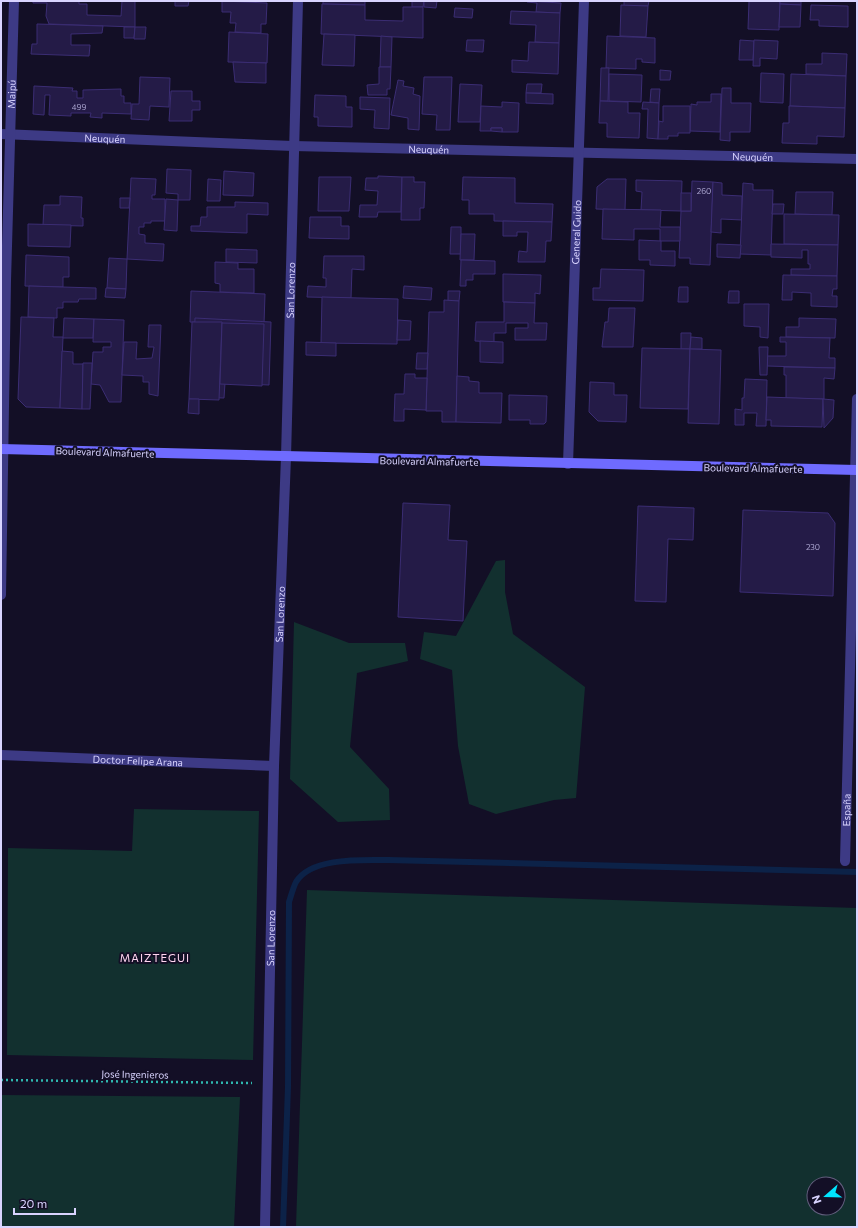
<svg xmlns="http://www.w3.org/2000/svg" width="858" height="1228" viewBox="0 0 858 1228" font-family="Commissioner,sans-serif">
	<rect width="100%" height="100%" fill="#130f26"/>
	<g fill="#12302f" fill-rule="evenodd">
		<polygon points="505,560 505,592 513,634 585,687 576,798 554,800 496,814 469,804 458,746 452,670 420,659 424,632 456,636 496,561"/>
		<polygon points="294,622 349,643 405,643 408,661 357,673 350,747 389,789 390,820 338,822 290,779"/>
		<polygon points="134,809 259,811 253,1060 7,1055 8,848 132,851"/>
		<path d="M307 890 857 908V1227H296ZM814 1184H838V1208H814Z"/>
		<polygon points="1,1095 240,1097 234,1227 1,1227"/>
	</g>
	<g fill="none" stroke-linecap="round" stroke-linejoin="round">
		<path stroke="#0c2248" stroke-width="6" d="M283 1227 288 1087 289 902C291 896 293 888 296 882 311 857 362 860 388 860L857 872"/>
	</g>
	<g fill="#241b47" stroke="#3b2d73">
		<polygon points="33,1 79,1 79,4 87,4 87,15 121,16 122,1 135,1 135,27 49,24 46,16 47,3 33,3"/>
		<polygon points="175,1 189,1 188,6 175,6"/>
		<polygon points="222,1 267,3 266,24 261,24 261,33 235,32 236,23 230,23 231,12 222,12"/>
		<polygon points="323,1 365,1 365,5 323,4"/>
		<polygon points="412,1 424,1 423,7 412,7"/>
		<polygon points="424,1 437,1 436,8 424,7"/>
		<polygon points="527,1 561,3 560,13 536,12 537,3 527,2"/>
		<polygon points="624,1 649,1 648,6 624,6"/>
		<polygon points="749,1 780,1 779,30 748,29"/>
		<polygon points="780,1 801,1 801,5 780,4"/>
		<polygon points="322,4 365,5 365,20 403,21 403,7 423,7 423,38 321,34"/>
		<polygon points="780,4 801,5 800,27 779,27"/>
		<polygon points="621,5 648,6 646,37 620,36"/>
		<polygon points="811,5 848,6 848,27 819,26 819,20 810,20"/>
		<polygon points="455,8 473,9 472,18 454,17"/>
		<polygon points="511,11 560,13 559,43 535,42 536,25 510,24"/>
		<polygon points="37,24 103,26 102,33 71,34 71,45 90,45 89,56 31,54 32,44 37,44"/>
		<polygon points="124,27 135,27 134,38 124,38"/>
		<polygon points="135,27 146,27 145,39 134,39"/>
		<polygon points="229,32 268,34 267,63 228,62"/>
		<polygon points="324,34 355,35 354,66 322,65"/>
		<polygon points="381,36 392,37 391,67 380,67"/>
		<polygon points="607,36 655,38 655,63 642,62 642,59 636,59 636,69 606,68"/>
		<polygon points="467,40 484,40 483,52 466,51"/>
		<polygon points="740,40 754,41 753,60 739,60"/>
		<polygon points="754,40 778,41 777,59 760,58 760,66 753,66"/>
		<polygon points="529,42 559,43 558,74 512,72 512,60 528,61"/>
		<polygon points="822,53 847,54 846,76 806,74 806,64 822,64"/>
		<polygon points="233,62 266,63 266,83 235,82"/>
		<polygon points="379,67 391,67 390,89 387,89 387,95 368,95 367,85 379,84"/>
		<polygon points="601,68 609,68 608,101 600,101"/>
		<polygon points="660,70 671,71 670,80 660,80"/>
		<polygon points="761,73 784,74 783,103 760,102"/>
		<polygon points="609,74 642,75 641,102 609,101"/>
		<polygon points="791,74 846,76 845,108 790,106"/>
		<polygon points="140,77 170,78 169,107 150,106 149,120 131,119 132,104 139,104"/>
		<polygon points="424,77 452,77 450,130 436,130 437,115 422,114"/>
		<polygon points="398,80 404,81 403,86 414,88 413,94 420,96 419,130 408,129 408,118 391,115"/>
		<polygon points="460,84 482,85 480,122 458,122"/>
		<polygon points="527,84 542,84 541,93 526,93"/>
		<polygon points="34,86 73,88 72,91 77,91 77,98 83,98 83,90 121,89 121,96 124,96 124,103 131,103 131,114 102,113 102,118 90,117 91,113 71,113 71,116 49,115 50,95 45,95 44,115 33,114"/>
		<polygon points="722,88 731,88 731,103 751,103 750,132 730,132 730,141 720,140"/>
		<polygon points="651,89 660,89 659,103 650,102"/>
		<polygon points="171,91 192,91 192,101 200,101 200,110 192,110 192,121 169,121"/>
		<polygon points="526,93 553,94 553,104 526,103"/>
		<polygon points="711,94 721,94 720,132 690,131 691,104 697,105 697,102 711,102"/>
		<polygon points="315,95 346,96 346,107 352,107 352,127 318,126 318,117 314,117"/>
		<polygon points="360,97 390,98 389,129 374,128 375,110 360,109"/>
		<polygon points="600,101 628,102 628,113 640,113 639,138 607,137 607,123 599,123"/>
		<polygon points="502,102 519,103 518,132 502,132 502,128 491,128 491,131 480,131 481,106 502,107"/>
		<polygon points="643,102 659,103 658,139 647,138 648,109 642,109"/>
		<polygon points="663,106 690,106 690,133 678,133 678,136 668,136 668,139 658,139 659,121 663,122"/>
		<polygon points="789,106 845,108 844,137 817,136 817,144 782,143 783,123 789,123"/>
		<polygon points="491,128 502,128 502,132 491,131"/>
		<polygon points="167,169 191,170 190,200 178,200 178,194 166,193"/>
		<polygon points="224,171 254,173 253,196 223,195"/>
		<polygon points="378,176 402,177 401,212 378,212 377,217 359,217 360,205 377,205 378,191 365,190 366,178 378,178"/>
		<polygon points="319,177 351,177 349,211 318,211"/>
		<polygon points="402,177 414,177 414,182 425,182 424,208 420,208 420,220 401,220"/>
		<polygon points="463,177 515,178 515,203 553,204 552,222 494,221 494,214 469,214 469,200 462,200"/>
		<polygon points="131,178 156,179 155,195 152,195 152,199 165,199 165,221 151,221 151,223 144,223 144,227 139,227 139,234 145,235 145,243 164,244 163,261 127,259"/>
		<polygon points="208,179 221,180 220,201 207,201"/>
		<polygon points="607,179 626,179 625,210 596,209 597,187"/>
		<polygon points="636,180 682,181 681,211 641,210 642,192 636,191"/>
		<polygon points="692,181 713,182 710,265 690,264 690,258 679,258 681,211 691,211"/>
		<polygon points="713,182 722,183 722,195 742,196 742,220 721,219 721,233 711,232"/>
		<polygon points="743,183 753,184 753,190 773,190 771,255 740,254"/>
		<polygon points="796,192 833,192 832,215 795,214"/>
		<rect x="681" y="193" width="10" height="18"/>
		<polygon points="60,196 82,197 81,218 83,218 83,226 43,225 44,205 60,205"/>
		<polygon points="120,198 130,198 129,208 120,208"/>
		<polygon points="166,199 178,200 177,231 164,230"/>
		<polygon points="235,202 268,203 268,215 247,214 247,233 191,231 191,226 200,226 201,217 207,217 207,207 235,207"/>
		<polygon points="773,204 784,204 783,214 772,214"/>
		<polygon points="603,209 661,210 660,227 680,227 680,241 660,241 660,229 634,229 634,240 602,239"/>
		<polygon points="784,214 839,215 838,245 784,244"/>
		<polygon points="310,217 341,217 341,226 349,226 349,239 309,238"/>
		<polygon points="503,221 552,222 551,241 546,241 545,262 518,262 519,251 527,252 528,232 517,232 517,236 503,236"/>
		<polygon points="28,224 71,225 70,247 28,246"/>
		<polygon points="451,227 461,227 461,254 450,254"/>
		<polygon points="461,234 475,234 474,260 460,260"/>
		<polygon points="639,240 661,241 661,251 675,251 675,266 650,265 650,260 639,260"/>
		<polygon points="717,244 741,245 740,258 717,257"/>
		<polygon points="771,244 838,245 837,276 791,275 791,269 810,269 810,264 808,264 808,250 802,250 802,258 771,257"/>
		<polygon points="226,249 257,250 257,263 226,262"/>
		<polygon points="26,255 69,257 69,277 63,277 63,287 25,286"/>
		<polygon points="324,256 364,256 364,270 352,269 351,298 307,297 308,286 326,287 326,278 323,278"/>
		<polygon points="109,258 127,259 126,289 107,288"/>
		<polygon points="461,260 495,261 495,274 473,274 473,280 466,280 466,286 460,286"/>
		<polygon points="215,262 238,263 238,269 254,269 254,293 220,292 220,284 215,283"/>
		<polygon points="601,269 644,270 643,301 593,300 593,288 600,288"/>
		<polygon points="503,274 541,275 540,294 535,293 535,303 503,302"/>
		<polygon points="783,275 837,276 837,289 833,289 832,296 837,296 837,307 811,306 811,293 792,292 792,300 782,300"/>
		<polygon points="29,286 96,288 96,299 79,299 78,302 63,302 63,308 57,308 57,318 28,317"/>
		<polygon points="404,286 432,288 431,300 403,298"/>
		<polygon points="679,287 688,287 688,302 678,302"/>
		<polygon points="106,288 126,289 125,298 105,297"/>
		<polygon points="191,291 265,294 264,324 190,322"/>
		<polygon points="448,291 460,291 459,301 448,301"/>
		<polygon points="729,291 739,291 739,303 728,303"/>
		<polygon points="322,297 398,299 397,344 321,343"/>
		<polygon points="444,300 459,301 456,422 442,422 442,411 426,411 429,312 444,312"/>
		<polygon points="504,302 535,303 534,323 547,323 546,340 515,340 515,328 528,328 528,323 506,323 506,333 494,333 494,342 475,341 476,322 504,322"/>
		<polygon points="744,304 769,304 768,338 760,337 760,327 744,326"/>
		<polygon points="609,308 635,308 633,347 602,347 605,322 608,322"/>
		<polygon points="21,317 54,318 53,337 63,337 60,408 26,407 18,399"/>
		<polygon points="64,318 94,319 93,338 63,338"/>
		<polygon points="195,318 271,322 269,385 225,383 224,398 192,397"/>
		<polygon points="799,318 836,319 835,338 786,337 786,327 799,327"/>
		<polygon points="94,319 124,320 121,402 109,402 100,385 91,384 93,352 103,352 103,347 111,347 111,342 93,342"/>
		<polygon points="398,320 411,321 410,340 397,340"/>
		<polygon points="192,322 222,322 219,400 189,399"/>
		<polygon points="222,323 264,324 262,386 220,384"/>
		<polygon points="149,325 161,325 158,396 149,394 149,382 143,382 143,376 122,375 124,342 137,342 136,359 152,358 154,347 148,347"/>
		<polygon points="681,333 691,333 690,349 681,349"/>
		<polygon points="691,337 702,338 702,349 690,349"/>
		<polygon points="780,337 830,338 829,358 835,358 835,368 767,366 767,356 786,356 786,342 780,342"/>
		<polygon points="480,341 503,342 503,363 480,362"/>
		<polygon points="306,342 336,343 336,356 306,355"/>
		<polygon points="759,347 768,347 767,375 760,375"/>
		<polygon points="642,348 690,349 688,409 640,408"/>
		<polygon points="690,349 721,350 719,424 688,423"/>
		<polygon points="62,351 73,352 73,364 83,364 82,409 60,408"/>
		<polygon points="417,353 428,353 427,369 416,369"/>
		<polygon points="83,363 92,363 90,409 82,409"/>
		<polygon points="784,367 835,368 834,379 824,378 824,399 786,398 786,375 784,375"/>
		<polygon points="405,374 415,374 415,378 427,378 426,410 404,409 404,421 394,421 395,394 404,394"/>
		<polygon points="457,376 469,377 469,381 479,382 479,393 502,393 501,423 456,422"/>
		<polygon points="745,379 767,380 766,426 756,426 757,413 744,413 744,425 735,425 735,409 742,410 742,398 744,398"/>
		<polygon points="590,382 614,383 614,395 627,395 626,422 598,421 589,412"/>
		<polygon points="509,395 547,396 546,422 544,424 530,424 530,420 509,420"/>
		<polygon points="767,397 823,399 822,427 771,426 771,420 766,420"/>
		<polygon points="189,399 199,399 199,414 188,413"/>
		<polygon points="823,399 834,400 833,418 824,428"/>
		<polygon points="403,503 450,505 448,540 467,541 463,621 398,617"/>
		<polygon points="638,506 694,508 693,540 668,539 666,602 635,601"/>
		<polygon points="743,510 828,513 835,523 833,596 740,592"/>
	</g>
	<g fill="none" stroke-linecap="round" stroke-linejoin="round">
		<polyline stroke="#2fb8b0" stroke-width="2.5" stroke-dasharray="2 3" stroke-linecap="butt" points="1,1080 252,1083"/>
		<g stroke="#3d3a85" stroke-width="10">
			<path id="s1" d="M1 134 293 146 857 159"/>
			<path id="s2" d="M568 464 584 1"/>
			<path id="s3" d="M1 595 6 281 14 1"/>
			<path id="s4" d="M1 755 274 766"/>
			<path id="s5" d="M845 861 857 399"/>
			<path id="s6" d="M265 1227 274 766 286 457 298 1"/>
		</g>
		<polyline stroke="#6f6bff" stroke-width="10" points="1,449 857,470"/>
	</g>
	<g text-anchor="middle" stroke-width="4" stroke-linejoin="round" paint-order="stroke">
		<g font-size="8" fill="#aca6d1">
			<text x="79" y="110">499</text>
			<text x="704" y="194">260</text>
			<text x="813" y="550">230</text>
		</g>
		<g font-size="10" fill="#d9d4ff" stroke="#130f26">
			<text dy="4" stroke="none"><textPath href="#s3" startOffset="501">Maipú</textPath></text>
			<text dy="4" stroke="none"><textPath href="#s1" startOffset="104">Neuquén</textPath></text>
			<text dy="4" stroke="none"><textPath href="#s1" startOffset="428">Neuquén</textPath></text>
			<text dy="4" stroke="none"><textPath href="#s1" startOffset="752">Neuquén</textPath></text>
			<text dy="4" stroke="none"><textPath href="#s2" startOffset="232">General Guido</textPath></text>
			<text dy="4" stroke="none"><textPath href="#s6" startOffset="937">San Lorenzo</textPath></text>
			<text transform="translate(105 452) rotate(2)" y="4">Boulevard Almafuerte</text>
			<text transform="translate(429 461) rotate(1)" y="4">Boulevard Almafuerte</text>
			<text transform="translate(753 468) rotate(1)" y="4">Boulevard Almafuerte</text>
			<text dy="4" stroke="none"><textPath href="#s6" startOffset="613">San Lorenzo</textPath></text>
			<text dy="4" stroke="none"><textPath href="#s4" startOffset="137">Doctor Felipe Arana</textPath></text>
			<text dy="4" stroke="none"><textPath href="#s5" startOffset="51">España</textPath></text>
			<text dy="4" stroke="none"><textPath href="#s6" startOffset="289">San Lorenzo</textPath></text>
			<text transform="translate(135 1074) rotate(1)" y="4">José Ingenieros</text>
		</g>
		<g font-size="11" letter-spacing="1" fill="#ffd6f0" stroke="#130f26">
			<text x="155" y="962">MAIZTEGUI</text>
		</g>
	</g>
	<rect width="858" height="1228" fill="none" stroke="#d9d4ff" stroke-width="4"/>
	<g transform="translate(826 1196) rotate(250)"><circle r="19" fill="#130f26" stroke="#625e7d"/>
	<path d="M0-3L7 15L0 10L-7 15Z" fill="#00e5ff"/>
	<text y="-6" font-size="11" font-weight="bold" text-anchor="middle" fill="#d9d4ff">N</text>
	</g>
	<path d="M14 1208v6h61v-6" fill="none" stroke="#d9d4ff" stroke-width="2"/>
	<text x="20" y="1208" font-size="12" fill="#d9d4ff" stroke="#130f26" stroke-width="3" paint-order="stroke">20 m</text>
</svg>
